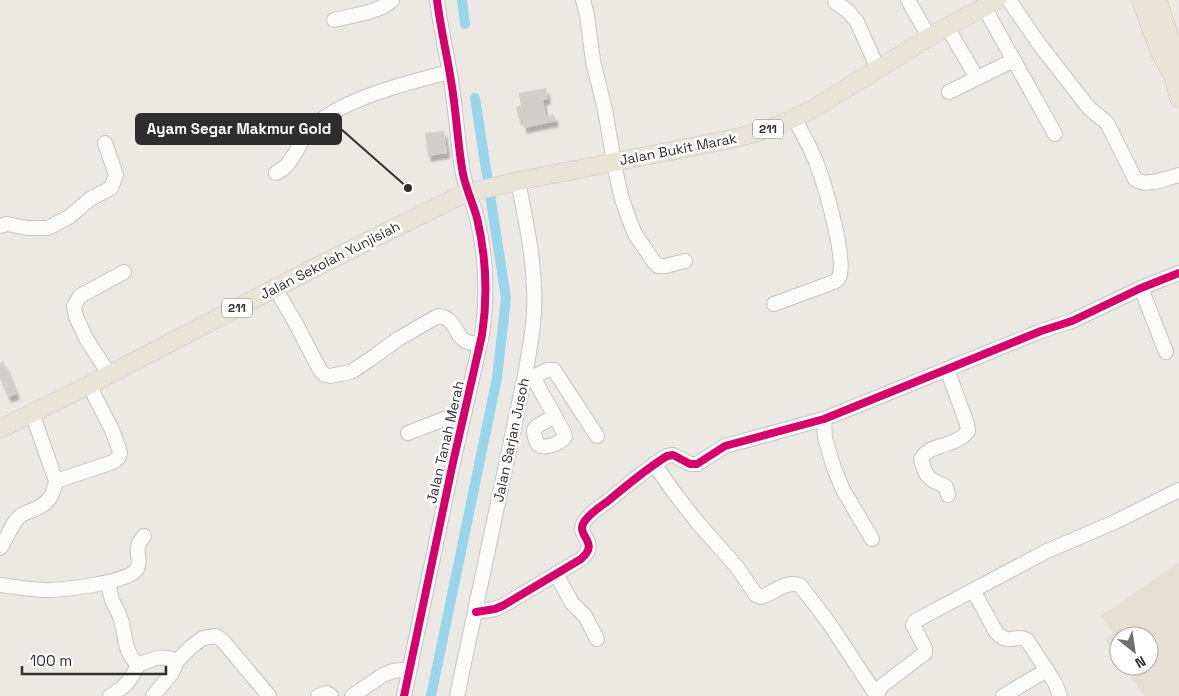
<svg xmlns="http://www.w3.org/2000/svg" width="1179" height="696" viewBox="0 0 1179 696" font-family="'Space Grotesk',sans-serif">
	<defs>
		<filter id="shadow"><feDropShadow dx="3" dy="5.5" stdDeviation="1" flood-color="#0004"/></filter>
	</defs>
	<rect width="100%" height="100%" fill="#ece8e4"/>
	<polygon fill="#e6e0d3" points="1179,562 1179,696 1144,696 1123,666 1149,666 1149,636 1119,636 1119,660 1105,639 1113,633 1101,616"/>
	<g fill="none" stroke-linecap="round" stroke-linejoin="round">
		<g stroke="#99d6ec" stroke-width="10">
			<polyline points="462,0 465,24"/>
			<polyline points="431,696 497,378 506,298 475,98"/>
		</g>
	</g>
	<g fill="#d1cecb" filter="url(#shadow)">
		<polygon points="546,88 548,99 543,100 546,116 554,115 556,121 524,128 522,119 519,120 516,107 521,106 519,93"/>
		<polygon points="444,131 447,153 428,156 425,133"/>
		<polygon points="3,361 17,394 8,397 0,378 0,363"/>
	</g>
	<g fill="none" stroke-linecap="round" stroke-linejoin="round">
		<g stroke="#c5c4c5" stroke-width="16">
			<g id="minor">
				<polyline points="583,0 587,15 593,61 605,110 616,173 621,196 629,219 635,234 654,262 658,266 665,266 685,261"/>
				<polyline points="908,0 929,37"/>
				<path d="M1009 0 1039 44 1089 108 1107 123 1135 179C1145 188 1167 178 1179 175"/>
				<polyline points="835,2 848,11 857,22 878,69"/>
				<polyline points="984,7 1055,134"/>
				<path d="M334 20C350 16 381 12 392 0"/>
				<polyline points="947,27 977,78"/>
				<polyline points="949,92 1014,60"/>
				<path d="M276 173C280 171 283 169 286 166 298 153 302 134 317 123 352 96 407 83 449 72"/>
				<polyline points="0,226 7,224 27,228 48,228 69,217 90,199 111,188 116,175 105,143"/>
				<path d="M275 288 295 322 320 370 325 375 330 376 351 372 372 358 398 339 438 316C457 317 455 339 468 342 472 344 477 343 480 343"/>
				<polyline points="1141,288 1166,352"/>
				<path d="M774 304 834 282C837 280 838 280 839 277 847 260 825 186 818 167 812 150 803 134 794 118"/>
				<path d="M947 369 967 424 968 431C966 433 964 436 962 437 949 447 930 444 921 459 923 466 925 475 931 479 934 482 941 483 946 487L948 495"/>
				<polyline points="109,374 87,340 76,317 74,306 80,296 124,272"/>
				<polyline points="525,376 533,377 547,370 554,370 597,436"/>
				<path d="M533 377 564 433 565 437C562 441 559 442 555 444 540 450 535 446 534 430L537 426 555 416"/>
				<polyline points="824,419 825,438 834,468 842,488 872,539"/>
				<polyline points="408,433 465,411"/>
				<path d="M654 464 676 495 698 523 737 567 756 595 761 597C774 593 786 580 800 585L829 623 877 696"/>
				<polyline points="56,481 113,462 119,457 120,453 119,449 112,430 89,385"/>
				<path d="M0 548C7 539 11 524 19 517 23 513 28 512 33 510 48 504 53 496 56 481L32 413"/>
				<polyline points="556,574 572,603 585,616 597,639"/>
				<path d="M108 582C110 589 110 596 113 602 115 607 118 611 120 617 127 636 122 649 138 665"/>
				<path d="M0 585C15 587 31 590 47 590 63 590 128 583 137 569 143 558 131 551 144 536"/>
				<path d="M973 590 996 632C1010 647 1015 633 1027 640L1055 683 1060 696"/>
				<path d="M476 612 495 609 504 605 581 559C601 542 575 536 584 522 590 513 600 507 608 501 627 485 646 469 667 456L673 455 690 464H697L725 446 824 419 1041 331 1072 321 1141 288 1179 273"/>
				<path d="M110 696C125 687 131 680 138 665 153 659 161 654 177 661"/>
				<polyline points="153,696 172,673 177,661 191,647 203,638 216,636 223,641 269,696"/>
				<polyline points="318,696 327,693 331,696"/>
				<polyline points="352,696 383,675 393,671 409,669"/>
				<path d="M404 696 452 467 482 335C488 296 486 256 477 218 473 203 466 189 463 174 458 147 457 121 453 94 449 63 441 32 437 0"/>
				<path d="M457 696 525 375C530 347 536 317 534 288 533 252 525 217 518 181"/>
				<polyline points="877,696 879,690 883,685 925,653 925,648 914,627 913,625 915,621 1047,551 1117,521 1179,490"/>
				<polyline points="1003,696 1047,670"/>
			</g>
		</g>
		<g stroke="#c6c5c4" stroke-width="19">
			<g id="major">
				<polyline points="1141,0 1158,48 1170,71"/>
				<polyline points="1158,0 1171,42 1173,76 1179,98"/>
				<polyline points="0,429 89,385 312,269 453,199 476,191 518,181 727,140 751,134 777,126 813,109 936,33 997,0"/>
			</g>
		</g>
		<use href="#minor" stroke="#fcfcfb" stroke-width="14"/>
		<use href="#major" stroke="#e8e4d6" stroke-width="18"/>
		<g stroke="#fff" stroke-width="11">
			<g id="cycleway">
				<path d="M476 612 495 609 504 605 581 559C601 542 575 536 584 522 590 513 600 507 608 501 627 485 646 469 667 456L673 455 690 464H697L725 446 824 419 1041 331 1072 321 1141 288 1179 273"/>
				<path d="M404 696 452 467 482 335C488 296 486 256 477 218 473 203 466 189 463 174 458 147 457 121 453 94 449 63 441 32 437 0"/>
			</g>
		</g>
		<use href="#cycleway" stroke="#d6006c" stroke-width="8"/>
	</g>
	<g text-anchor="middle" stroke-width="5" stroke-linejoin="round" paint-order="stroke">
		<g fill="#fff" stroke="#6d6d6d" stroke-width="1">
			<rect x="753" y="119.5" width="30" height="19" rx="4"/>
			<rect x="222" y="298.5" width="30" height="19" rx="4"/>
		</g>
		<g font-size="12" font-weight="bold" fill="#2e2e2e">
			<text x="768" y="133">211</text>
			<text x="237" y="312">211</text>
		</g>
		<g font-size="14" fill="#2e2e2e" stroke="#fff">
			<text transform="translate(678 149) rotate(-11)" y="5">Jalan Bukit Marak</text>
			<text transform="translate(330 260) rotate(-27)" y="5">Jalan Sekolah Yunjisiah</text>
			<text transform="translate(511 440) rotate(-78)" y="5">Jalan Sarjan Jusoh</text>
			<text transform="translate(445 442) rotate(-77)" y="5">Jalan Tanah Merah</text>
		</g>
	</g>
	<path fill="none" stroke="#2e2e2e" stroke-width="2" d="M408 188L341 129"/>
	<circle fill="#2e2e2e" stroke="#fff" stroke-width="2" cx="408" cy="188" r="5"/>
	<rect fill="#2e2e2e" stroke="#2e2e2e" stroke-width="2" x="136" y="114" width="205" height="30" rx="5"/>
	<g font-size="15" text-anchor="middle" font-weight="bold" fill="#fff">
		<text x="239" y="134">Ayam Segar Makmur Gold</text>
	</g>
	<g transform="translate(1134 651) rotate(150)"><circle r="24" fill="#ffffff" stroke="#ababab"/>
	<path d="M0-4L9 19L0 12L-9 19Z" fill="#706f6e"/>
	<text y="-8" font-size="14" font-weight="bold" text-anchor="middle" fill="#2e2e2e">N</text>
	</g>
	<path d="M22 666v8h144v-8" fill="none" stroke="#2e2e2e" stroke-width="2.5"/>
	<text x="30" y="666" font-size="15" fill="#2e2e2e" stroke="#ffffff" stroke-width="4" paint-order="stroke">100 m</text>
</svg>
